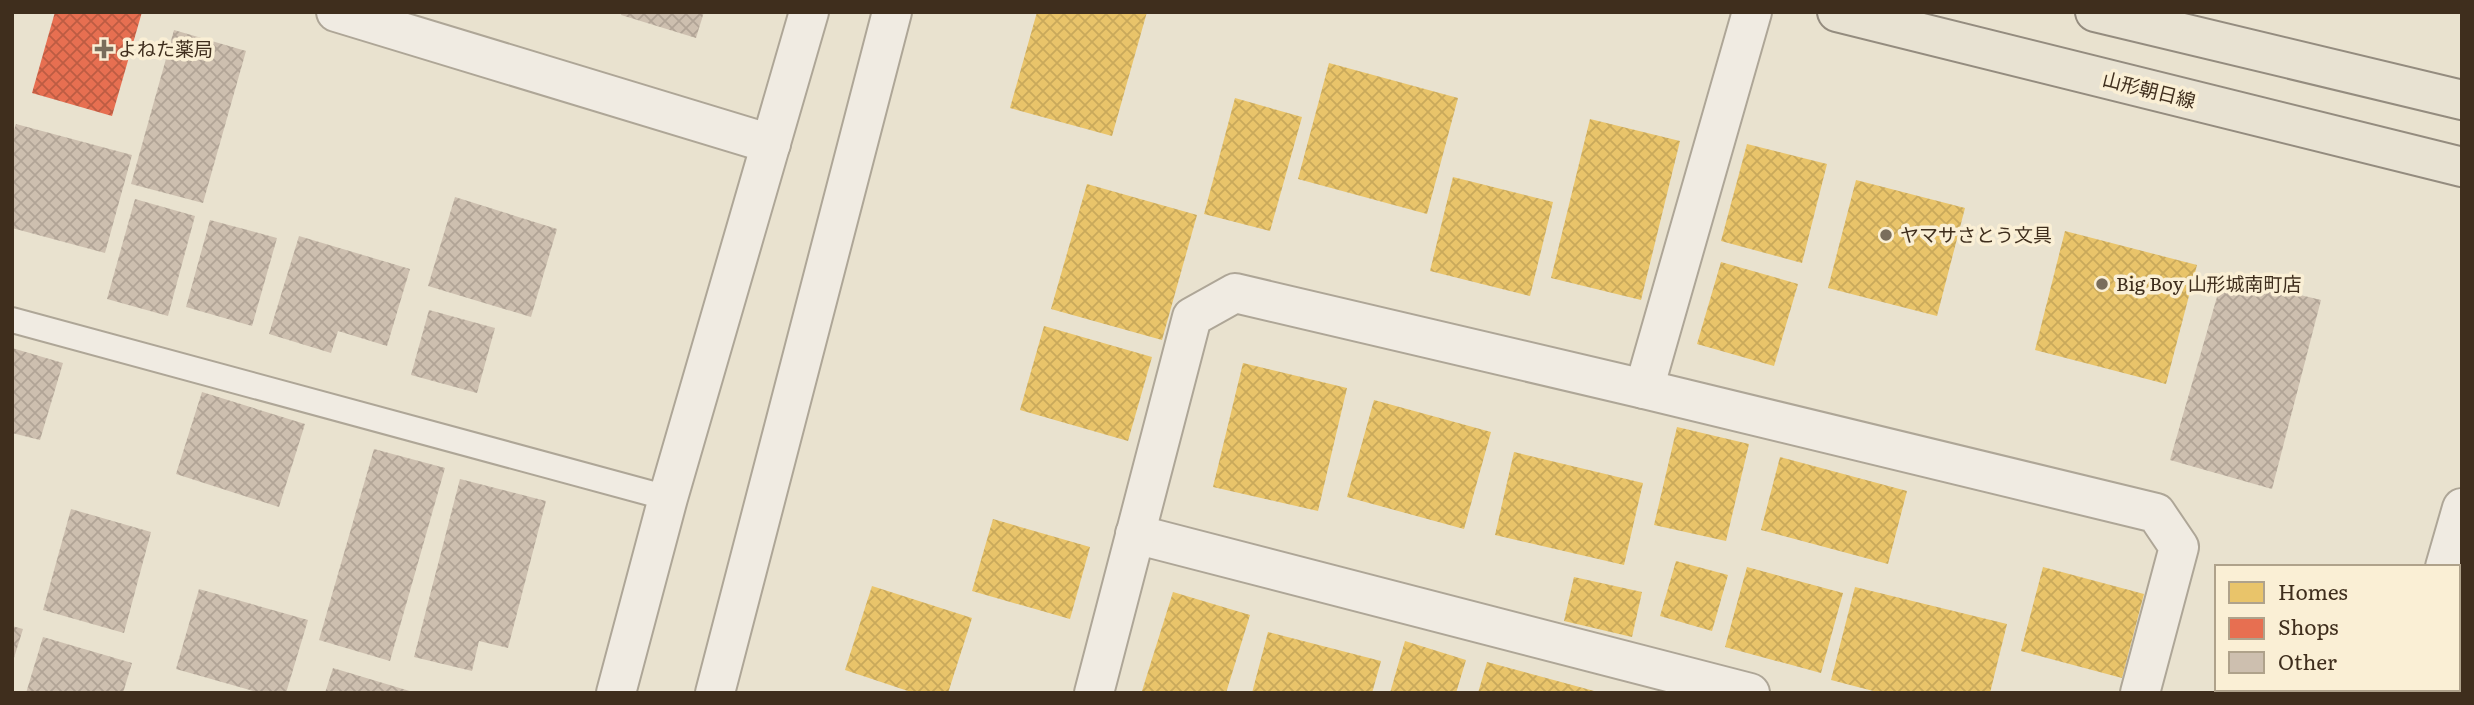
<svg xmlns="http://www.w3.org/2000/svg" width="2474" height="705" viewBox="0 0 2474 705" font-family="Literata,'Noto Sans JP',serif">
	<defs>
		<pattern id="homes-cross-hatch" width="8" height="8" patternUnits="userSpaceOnUse" patternTransform="scale(1.75)"><rect width="8" height="8" fill="#e9c46a"/><path d="M0 0l8 8M0 8l8-8" fill="none" stroke="#c9a95b"/></pattern>
		<pattern id="shops-cross-hatch" width="8" height="8" patternUnits="userSpaceOnUse" patternTransform="scale(1.75)"><rect width="8" height="8" fill="#e76f51"/><path d="M0 0l8 8M0 8l8-8" fill="none" stroke="#bd5c43"/></pattern>
		<pattern id="building-cross-hatch" width="8" height="8" patternUnits="userSpaceOnUse" patternTransform="scale(1.75)"><rect width="8" height="8" fill="#cdbfaf"/><path d="M0 0l8 8M0 8l8-8" fill="none" stroke="#b1a496"/></pattern>
	</defs>
	<rect width="100%" height="100%" fill="#e9e2cf"/>
	<g fill="url(#homes-cross-hatch)">
		<polygon points="1037,12 1147,12 1112,136 1010,108"/>
		<polygon points="1329,63 1458,98 1427,214 1298,179"/>
		<polygon points="1235,98 1302,117 1270,231 1204,214"/>
		<polygon points="1590,119 1680,141 1641,300 1551,278"/>
		<polygon points="1747,144 1827,164 1802,263 1721,241"/>
		<polygon points="1453,177 1553,202 1530,296 1430,271"/>
		<polygon points="1856,180 1965,208 1937,316 1828,288"/>
		<polygon points="1087,184 1197,215 1162,340 1051,309"/>
		<polygon points="2065,231 2197,265 2166,384 2035,350"/>
		<polygon points="1721,262 1798,284 1774,366 1697,344"/>
		<polygon points="1044,326 1152,357 1128,441 1020,410"/>
		<polygon points="1243,363 1347,388 1318,511 1213,487"/>
		<polygon points="1374,400 1491,432 1464,529 1347,497"/>
		<polygon points="1677,427 1749,444 1726,541 1654,525"/>
		<polygon points="1514,452 1643,483 1624,565 1495,535"/>
		<polygon points="1780,457 1907,491 1888,564 1761,530"/>
		<polygon points="993,519 1090,547 1070,619 972,591"/>
		<polygon points="1676,561 1728,575 1712,631 1660,616"/>
		<polygon points="1747,567 1843,593 1821,673 1725,647"/>
		<polygon points="2043,567 2144,594 2122,678 2021,651"/>
		<polygon points="1574,577 1642,592 1632,637 1564,621"/>
		<polygon points="872,586 972,618 948,693 914,693 845,670"/>
		<polygon points="1855,587 2007,624 1990,693 1881,693 1831,680"/>
		<polygon points="1173,592 1250,615 1226,693 1142,691"/>
		<polygon points="1268,632 1381,661 1372,693 1252,693"/>
		<polygon points="1405,641 1466,660 1456,693 1390,693"/>
		<polygon points="1487,662 1598,692 1598,693 1478,693"/>
	</g>
	<polygon fill="url(#shops-cross-hatch)" points="55,12 142,12 112,116 32,93"/>
	<g fill="url(#building-cross-hatch)">
		<polygon points="622,12 704,12 696,38 621,15"/>
		<polygon points="174,30 246,51 203,203 131,184"/>
		<polygon points="16,124 132,155 105,253 12,228 12,137"/>
		<polygon points="455,197 557,229 531,317 428,286"/>
		<polygon points="135,199 195,216 168,316 107,299"/>
		<polygon points="210,220 277,238 252,326 186,307"/>
		<polygon points="299,236 410,269 387,346 338,331 331,353 269,334"/>
		<polygon points="2223,276 2321,300 2272,489 2170,460"/>
		<polygon points="429,310 495,328 477,393 411,375"/>
		<polygon points="12,348 63,363 40,440 12,433"/>
		<polygon points="202,392 305,424 279,507 176,474"/>
		<polygon points="374,449 445,468 390,661 319,640"/>
		<polygon points="460,479 546,501 508,648 479,641 472,671 414,657"/>
		<polygon points="71,509 151,532 124,633 43,610"/>
		<polygon points="199,589 308,620 286,693 260,693 176,669"/>
		<polygon points="12,626 23,629 13,661 12,661"/>
		<polygon points="43,637 132,663 123,693 26,693"/>
		<polygon points="333,668 413,692 413,693 325,693"/>
	</g>
	<g fill="none" stroke-linecap="round" stroke-linejoin="round">
		<g stroke="#aea697" stroke-width="28">
			<polyline id="service" points="12,320 668,498"/>
		</g>
		<g stroke="#aea697" stroke-width="42">
			<g id="minor">
				<polyline points="336,12 771,144"/>
				<polyline points="1644,389 1752,12"/>
				<polyline points="1135,534 1750,693"/>
				<polyline points="1094,693 1192,317 1235,293 1644,389 2156,513 2179,547 2140,693"/>
			</g>
		</g>
		<g stroke="#aea697" stroke-width="42">
			<g id="tertiary">
				<polyline points="2445,567 2462,508"/>
				<polyline points="616,693 668,498 809,12"/>
				<polyline points="715,693 892,12"/>
				<polyline points="2406,693 2407,689"/>
			</g>
		</g>
		<g stroke="#948c7f" stroke-width="42">
			<g id="primary">
				<polyline points="1837,12 2462,167"/>
				<polyline points="2095,12 2462,100"/>
			</g>
		</g>
		<use href="#service" stroke="#f0ebe2" stroke-width="24"/>
		<use href="#minor" stroke="#f0ebe2" stroke-width="38"/>
		<use href="#tertiary" stroke="#f0ebe2" stroke-width="38"/>
		<use href="#primary" stroke="#e8e2d2" stroke-width="38"/>
	</g>
	<g fill="#7a6d5b" stroke="#faefd5" stroke-width="2.5">
		<path d="M100.5 38.5h7v7h7v7h-7v7h-7v-7h-7v-7h7z"/>
		<circle cx="1886" cy="235" r="7"/>
		<circle cx="2102" cy="284" r="7"/>
	</g>
	<g text-anchor="middle" stroke-width="7" stroke-linejoin="round" paint-order="stroke">
		<g font-size="19" fill="#3f2e1d" stroke="#faefd5" text-anchor="start">
			<text x="118" y="56">よねた薬局</text>
			<text x="1900" y="242">ヤマサさとう文具</text>
			<text x="2116" y="291">Big Boy 山形城南町店</text>
		</g>
		<g font-size="19" fill="#3f2e1d" stroke="#faefd5">
			<text transform="translate(2149 90) rotate(14)" y="7">山形朝日線</text>
		</g>
	</g>
	<rect width="2474" height="705" fill="none" stroke="#3f2e1d" stroke-width="28"/>
	<rect x="2215" y="565" width="245" height="126" fill="#faefd5" stroke="#afa28b" stroke-width="2"/>
	<rect x="2229" y="582" width="35" height="21" fill="#e9c46a" stroke="#afa28b" stroke-width="2"/>
	<text x="2278" y="600" font-size="21" fill="#3f2e1d">Homes</text>
	<rect x="2229" y="618" width="35" height="21" fill="#e76f51" stroke="#afa28b" stroke-width="2"/>
	<text x="2278" y="635" font-size="21" fill="#3f2e1d">Shops</text>
	<rect x="2229" y="652" width="35" height="21" fill="#cdbfaf" stroke="#afa28b" stroke-width="2"/>
	<text x="2278" y="670" font-size="21" fill="#3f2e1d">Other</text>
</svg>
